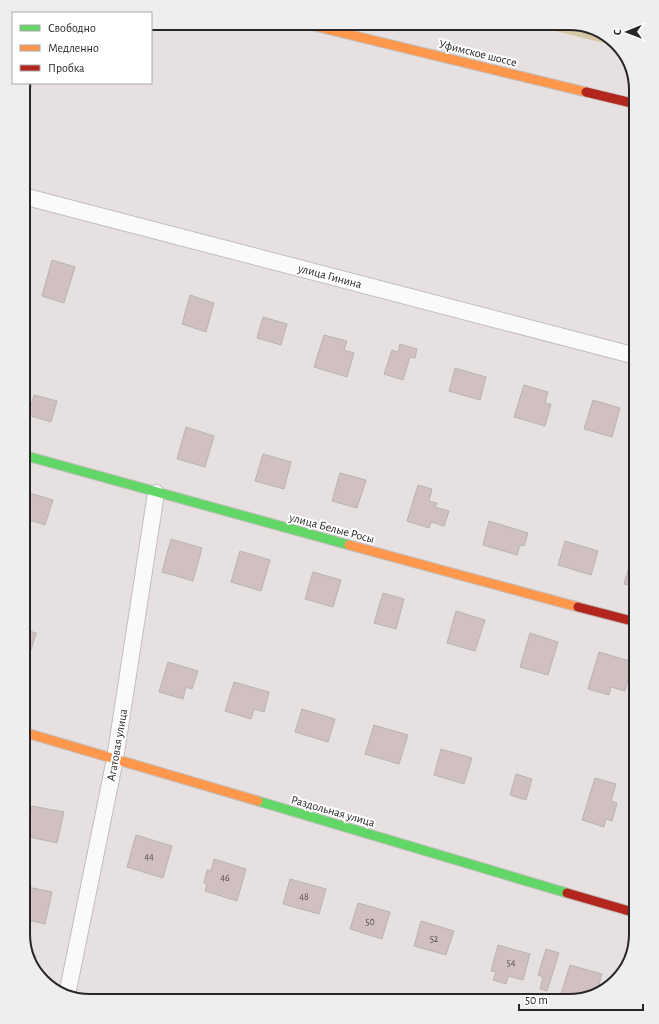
<svg xmlns="http://www.w3.org/2000/svg" width="659" height="1024" viewBox="0 0 659 1024" font-family="'Alegreya Sans',sans-serif">
	<rect width="100%" height="100%" fill="#e6e1e0"/>
	<polygon fill="#d6c8a7" points="574,23 606,34 616,46 527,24"/>
	<g fill="#d1c0c2" stroke="#b8b4b4">
		<polygon points="52,260 75,267 64,303 42,296"/>
		<polygon points="190,295 214,303 206,332 182,324"/>
		<polygon points="263,317 287,324 281,345 257,338"/>
		<polygon points="324,335 347,341 344,350 354,353 347,377 314,367"/>
		<polygon points="400,344 417,349 415,358 410,357 403,380 384,374 392,350 398,352"/>
		<polygon points="455,368 486,377 480,400 449,391"/>
		<polygon points="524,385 548,392 545,403 551,404 545,426 514,417"/>
		<polygon points="34,395 57,401 51,422 28,415"/>
		<polygon points="593,400 620,408 612,437 584,429"/>
		<polygon points="186,427 214,436 205,467 177,459"/>
		<polygon points="263,454 291,462 284,489 255,481"/>
		<polygon points="340,473 366,480 357,508 332,501"/>
		<polygon points="418,485 432,489 429,501 437,503 435,507 449,511 444,526 431,522 429,528 407,521"/>
		<polygon points="23,491 53,500 45,525 23,518"/>
		<polygon points="489,521 528,533 524,546 520,545 517,555 483,545"/>
		<polygon points="171,539 202,548 193,581 162,572"/>
		<polygon points="565,541 598,551 591,575 558,565"/>
		<polygon points="240,551 270,560 261,591 231,582"/>
		<polygon points="631,560 636,561 636,587 624,584"/>
		<polygon points="313,572 341,580 333,607 305,599"/>
		<polygon points="383,593 404,599 396,629 374,623"/>
		<polygon points="456,611 485,620 475,651 447,643"/>
		<polygon points="23,629 36,633 30,653 23,650"/>
		<polygon points="530,633 558,642 548,675 520,667"/>
		<polygon points="599,652 633,662 625,691 611,687 609,695 588,689"/>
		<polygon points="168,662 198,671 192,689 186,687 183,699 159,692"/>
		<polygon points="234,682 269,692 264,712 254,709 251,719 225,711"/>
		<polygon points="302,709 335,719 328,742 295,732"/>
		<polygon points="374,725 408,735 399,764 365,754"/>
		<polygon points="441,749 472,758 464,784 434,775"/>
		<polygon points="516,774 532,779 526,800 510,795"/>
		<polygon points="595,778 616,784 611,801 617,803 612,821 606,819 604,827 582,820"/>
		<polygon points="32,806 64,812 57,843 25,836"/>
		<polygon points="136,835 172,846 163,878 127,867"/>
		<polygon points="214,859 246,869 237,901 205,891 207,884 204,883 207,870 211,871"/>
		<polygon points="290,879 326,889 319,914 283,904"/>
		<polygon points="23,886 52,892 45,924 23,919"/>
		<polygon points="358,903 390,912 382,939 350,929"/>
		<polygon points="421,921 454,931 446,955 414,946"/>
		<polygon points="498,945 530,954 523,980 508,976 506,984 493,980 496,972 491,971"/>
		<polygon points="546,949 559,953 547,991 540,989 543,977 538,975"/>
		<polygon points="28,954 36,956 33,968 30,964"/>
		<polygon points="570,965 602,974 596,995 564,1001 566,995 561,994"/>
	</g>
	<g fill="none" stroke-linecap="round" stroke-linejoin="round">
		<g stroke="#c2bebd" stroke-width="18">
			<g id="street">
				<polyline points="23,196 636,356"/>
				<polyline points="67,995 115,759 156,493"/>
			</g>
		</g>
		<g stroke="#c2bebd" stroke-width="11">
			<g id="fast">
				<polyline points="23,455 349,545"/>
				<polyline points="258,801 567,893"/>
			</g>
		</g>
		<g stroke="#c2bebd" stroke-width="11">
			<g id="slow">
				<polyline points="314,26 586,92"/>
				<polyline points="349,545 578,607"/>
				<polyline points="23,732 258,801"/>
			</g>
		</g>
		<g stroke="#c2bebd" stroke-width="11">
			<g id="jam">
				<polyline points="586,92 636,104"/>
				<polyline points="578,607 636,622"/>
				<polyline points="567,893 636,913"/>
			</g>
		</g>
		<use href="#street" stroke="#fbfafa" stroke-width="16"/>
		<use href="#fast" stroke="#63d668" stroke-width="9"/>
		<use href="#slow" stroke="#ff974d" stroke-width="9"/>
		<use href="#jam" stroke="#b3261e" stroke-width="9"/>
	</g>
	<g text-anchor="middle" stroke-width="4" stroke-linejoin="round" paint-order="stroke">
		<g font-size="10" fill="#534c4c">
			<text x="149" y="860">44</text>
			<text x="225" y="881">46</text>
			<text x="304" y="900">48</text>
			<text x="370" y="925">50</text>
			<text x="434" y="942">52</text>
			<text x="511" y="966">54</text>
		</g>
		<g font-size="12" fill="#292625" stroke="#fff">
			<text transform="translate(478 53) rotate(14)" y="4">Уфимское шоссе</text>
			<text transform="translate(330 276) rotate(15)" y="4">улица Гинина</text>
			<text transform="translate(332 528) rotate(15)" y="4">улица Белые Росы</text>
			<text transform="translate(117 745) rotate(-80)" y="4">Агатовая улица</text>
			<text transform="translate(333 811) rotate(16)" y="4">Раздольная улица</text>
		</g>
	</g>
	<path d="M0 0H659V1024H0ZM90 30H569A60 60 0 0 1 629 90V934A60 60 0 0 1 569 994H90A60 60 0 0 1 30 934V90A60 60 0 0 1 90 30Z" fill="#eee" fill-rule="evenodd"/>
	<path fill="none" stroke="#292625" stroke-width="2" d="M90 30H569A60 60 0 0 1 629 90V934A60 60 0 0 1 569 994H90A60 60 0 0 1 30 934V90A60 60 0 0 1 90 30Z"/>
	<rect x="12" y="12" width="140" height="72" fill="#ffffff" stroke="#a9a8a8"/>
	<rect x="20" y="25" width="20" height="6" fill="#63d668" stroke="#a9a8a8"/>
	<text x="48" y="32" font-size="12" fill="#292625">Свободно</text>
	<rect x="20" y="45" width="20" height="6" fill="#ff974d" stroke="#a9a8a8"/>
	<text x="48" y="52" font-size="12" fill="#292625">Медленно</text>
	<rect x="20" y="65" width="20" height="6" fill="#b3261e" stroke="#a9a8a8"/>
	<text x="48" y="72" font-size="12" fill="#292625">Пробка</text>
	<g transform="translate(627 32) rotate(269)" stroke="#ffffff" stroke-width="3" paint-order="stroke">
	<path d="M0-3L7 15L0 10L-7 15Z" fill="#292625"/>
	<text y="-6" font-size="11" font-weight="bold" text-anchor="middle" fill="#292625">С</text>
	</g>
	<path d="M519 1004v6h124v-6" fill="none" stroke="#292625" stroke-width="2"/>
	<text x="525" y="1004" font-size="12" fill="#292625" stroke="#ffffff" stroke-width="3" paint-order="stroke">50 m</text>
</svg>
